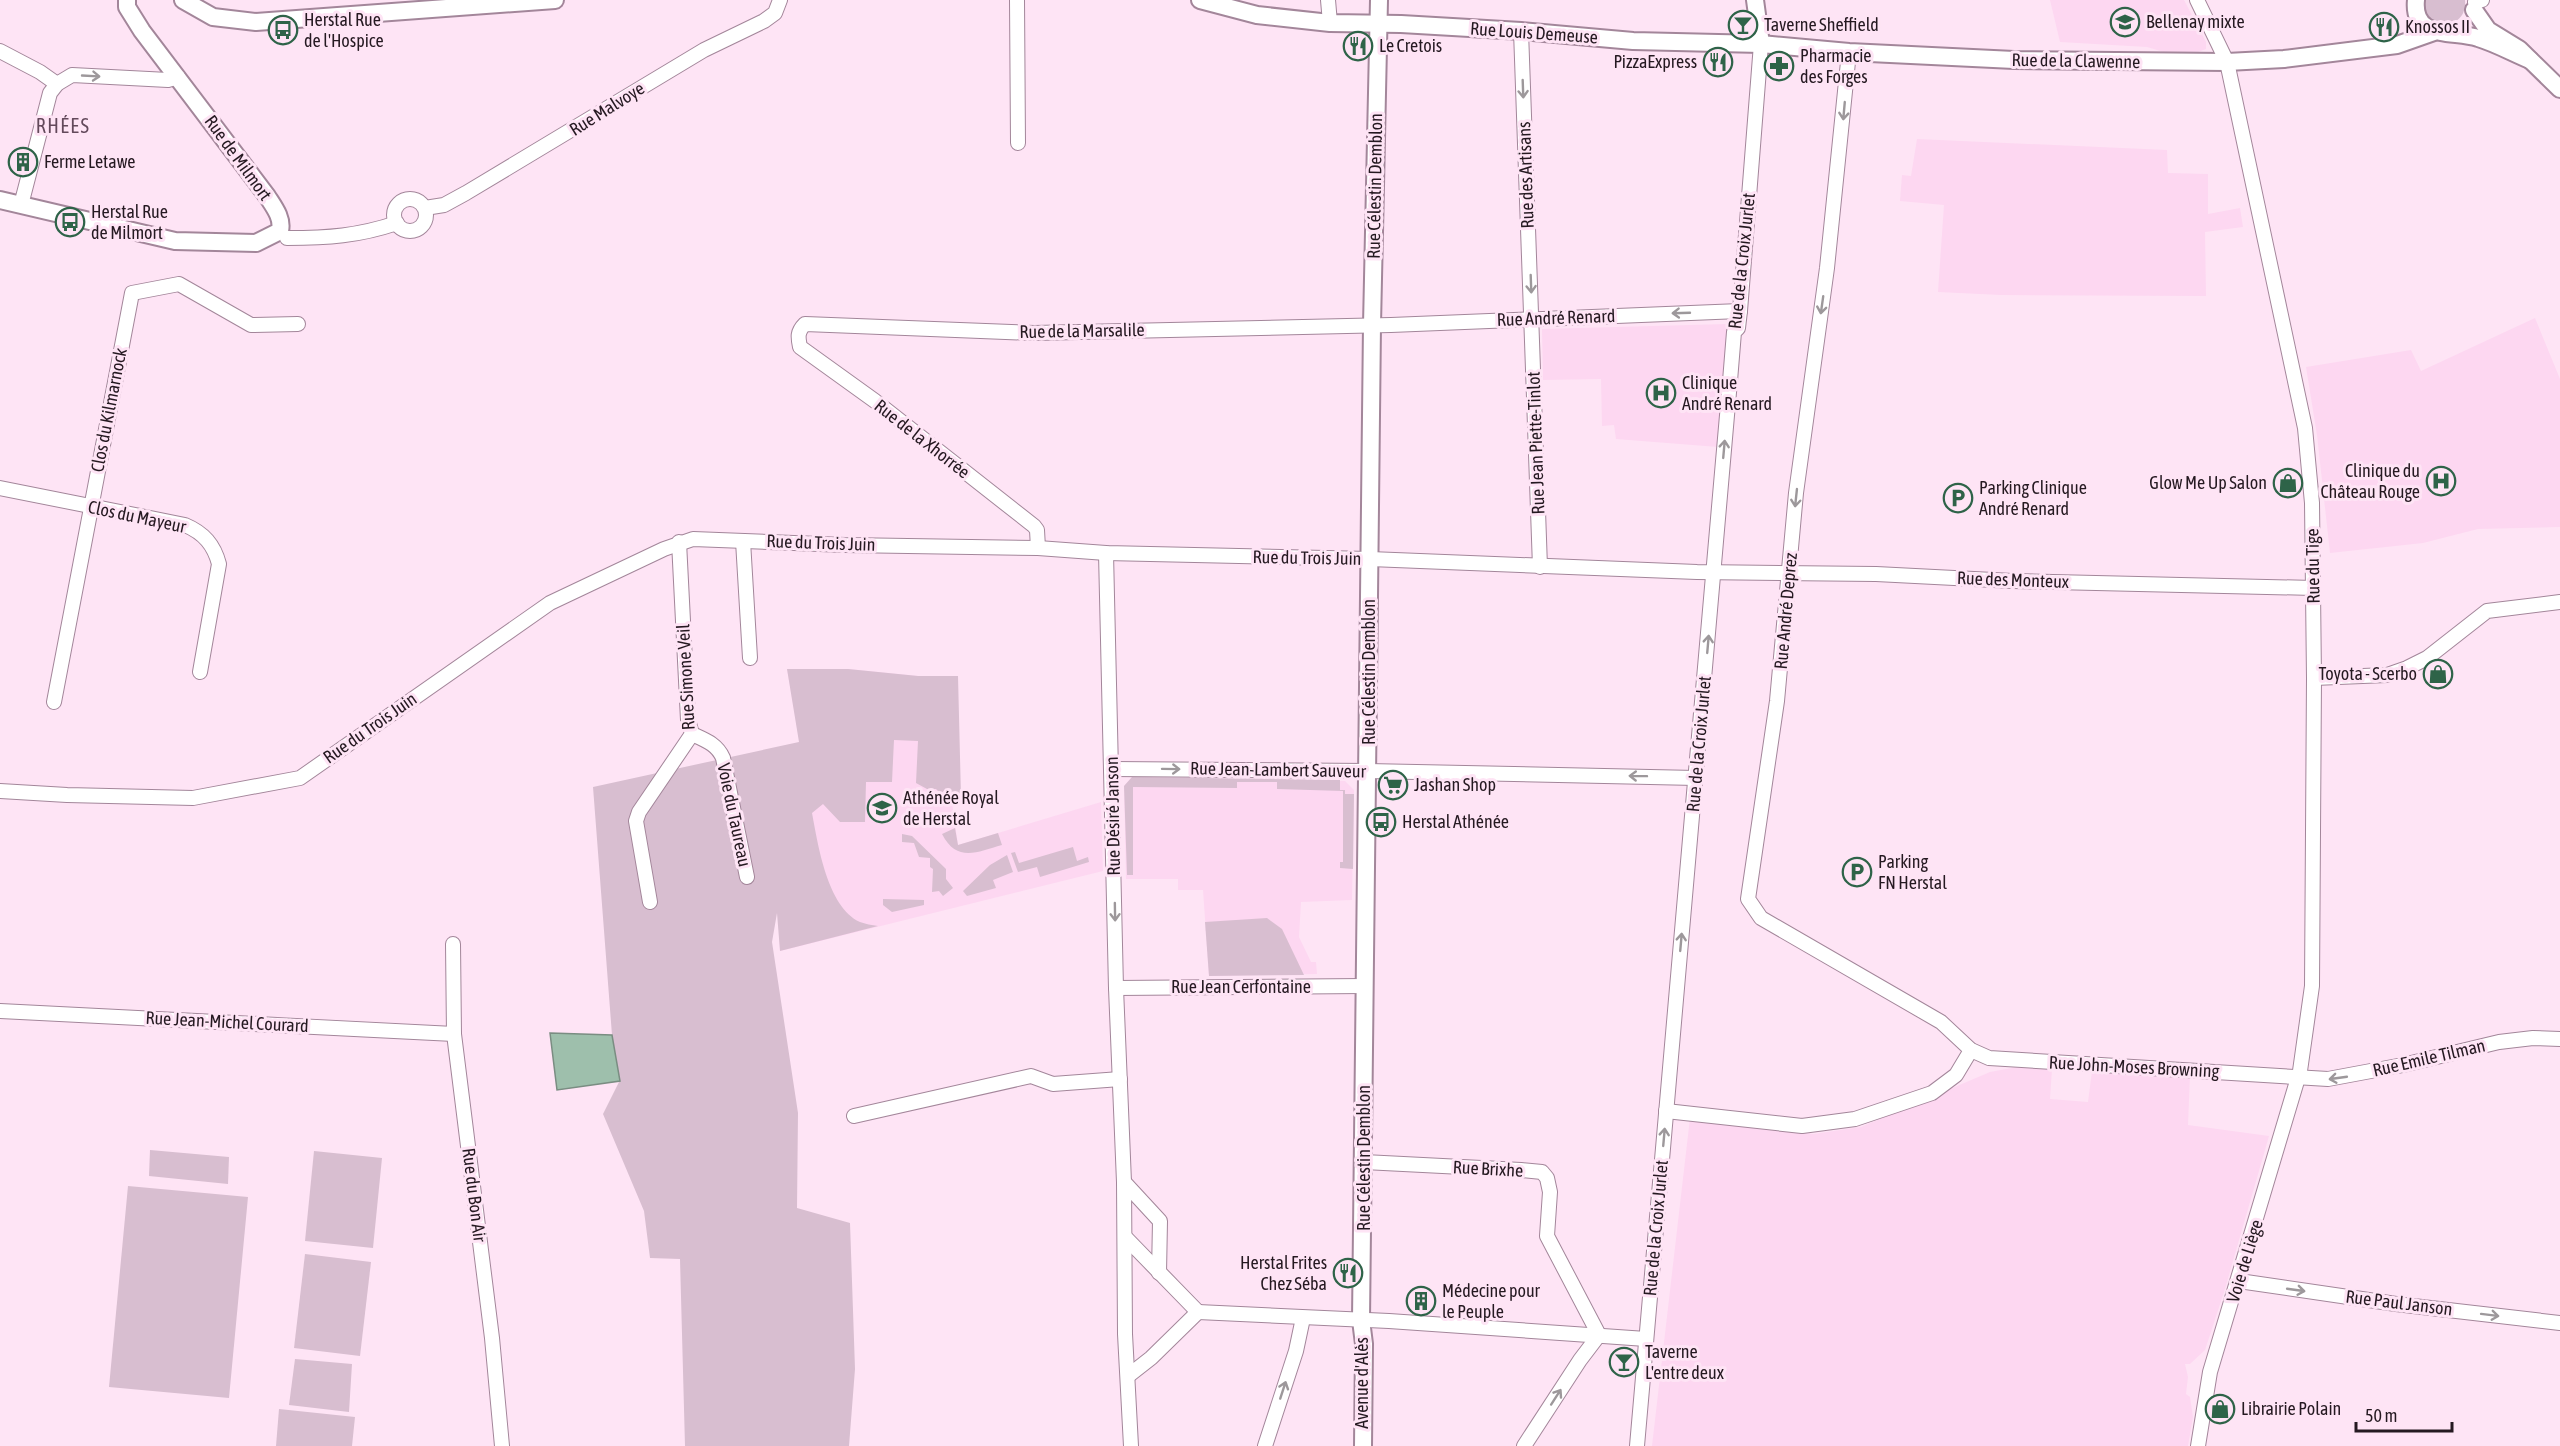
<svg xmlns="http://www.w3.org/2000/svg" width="2560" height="1446" viewBox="0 0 2560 1446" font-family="'Asap Condensed',sans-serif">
	<rect width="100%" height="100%" fill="#fee4f5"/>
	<g fill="#fdd7f1">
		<polygon points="2050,0 2184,0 2206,42 2206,49 2190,55 2167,53 2147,47 2060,42"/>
		<polygon points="1917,139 2167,150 2168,173 2208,174 2208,214 2240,208 2243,227 2205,232 2206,296 2001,295 1938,292 1944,205 1900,201 1902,175 1911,176"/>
		<polygon points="2535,318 2560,379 2560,527 2478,529 2423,543 2330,553 2317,435 2306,367 2411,350 2421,371"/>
		<polygon points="1727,324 1718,447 1616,439 1614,425 1602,426 1601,379 1543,380 1542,329"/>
		<polygon points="787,669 848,669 918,676 958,676 947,766 958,845 1101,802 1103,871 780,951 778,909 812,813"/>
		<polygon points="1132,777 1345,781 1354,790 1352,900 1301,902 1299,937 1311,962 1316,962 1317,974 1209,976 1203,890 1178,890 1178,879 1126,879 1124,786"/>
		<polygon points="2017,1067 2052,1069 2050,1099 2088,1102 2092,1071 2190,1075 2188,1125 2269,1136 2225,1289 2205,1350 2190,1364 2185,1364 2188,1377 2186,1394 2190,1397 2193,1417 2188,1446 1652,1446 1690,1118 1813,1134 1861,1127 1990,1072"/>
	</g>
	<g fill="#d8bed0">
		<path d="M2425 0H2465C2468 32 2422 32 2425 0Z"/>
		<path d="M787 669H848L918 676H958L961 797 946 799 936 789H927L916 783 918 741 894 740 892 782H866L865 822H840L823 804 812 813C818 844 827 907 860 922 865 924 872 925 878 926L780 951 777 913 772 942 798 1113 797 1208 850 1223 855 1369 849 1446H685L680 1259 650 1258 644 1211 603 1114 620 1080 612 1035 593 787 799 742Z"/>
		<polygon points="1132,777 1340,780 1340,790 1345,790 1345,794 1354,794 1353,869 1340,868 1340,862 1343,862 1343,791 1277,789 1277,782 1237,782 1237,788 1133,787 1133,875 1127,875 1124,786"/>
		<path d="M955 828 958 845 998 833 1002 845C977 852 957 863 942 834Z"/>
		<polygon points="902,834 912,836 946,869 946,879 953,888 943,896 939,891 932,892 933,869 930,867 930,858 919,857 914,843 902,842"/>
		<polygon points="1073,847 1077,861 1088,857 1089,862 1040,877 1037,867 1018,872 1011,853 1015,852 1019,863"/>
		<polygon points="1007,855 1013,872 993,880 996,888 967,896 963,891 990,865"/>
		<polygon points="883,899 924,900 924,905 892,912 883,905"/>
		<polygon points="1267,918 1282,929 1304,975 1209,976 1205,922"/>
		<polygon points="150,1150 229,1157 228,1184 149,1176"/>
		<polygon points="314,1151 382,1158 373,1248 305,1241"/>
		<polygon points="128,1186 248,1197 229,1398 109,1387"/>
		<polygon points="305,1254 371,1262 360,1356 294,1348"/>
		<polygon points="295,1359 352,1364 349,1412 289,1405"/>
		<polygon points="279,1409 355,1417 352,1446 276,1446"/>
	</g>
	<polygon fill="#9ebfac" stroke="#7a8d82" stroke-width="1.5" points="550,1033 612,1035 620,1081 557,1090"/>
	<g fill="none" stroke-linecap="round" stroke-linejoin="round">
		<g stroke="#a3869a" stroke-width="16">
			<g id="minor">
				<polyline points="1017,0 1018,143"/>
				<polyline points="1328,0 1330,23"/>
				<polyline points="2197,0 2227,62 2305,428 2312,503 2314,678 2312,986 2300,1071 2210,1372 2198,1446"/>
				<polyline points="2475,2 2482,0"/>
				<polyline points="1521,31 1540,567"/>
				<polyline points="0,51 40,72 57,84"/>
				<polyline points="1849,52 1827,268 1796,493 1777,701 1748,899 1761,918 1941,1022 1971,1050 1989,1058 2328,1079 2403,1065 2499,1042 2533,1038 2560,1039"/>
				<circle cx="410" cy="215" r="16"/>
				<polyline points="21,205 50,93 57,84 72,75 168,80 178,77"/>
				<polyline points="425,208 444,205 466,193 704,50 764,21 775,13 780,0"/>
				<path d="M287 238C328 238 358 236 397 223"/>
				<path d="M0 488 185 525C204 533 214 545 219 564L200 672"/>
				<polyline points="743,541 750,658"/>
				<path d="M1038 548 1037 530 1034 526 875 401 800 347C798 337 797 332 805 324L1034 333 1391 325 1740 311"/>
				<polyline points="1106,553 1116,988 1124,1182 1125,1334 1131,1446"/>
				<polyline points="2314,678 2387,675 2407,668 2427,658 2487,611 2560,602"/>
				<polyline points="54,702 132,293 179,284 251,325 298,324"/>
				<path d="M692 734C705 740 717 744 723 758L747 877"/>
				<polyline points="1112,769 1368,771 1696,778"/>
				<polyline points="0,791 67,795 193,798 300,778 550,603 664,549 693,539 845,545 1038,548 1106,553 1370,559 1697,572 1876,574 2013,581 2313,588"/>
				<polyline points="650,902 636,821 639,812 692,734 688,720 679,542"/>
				<polyline points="453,944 454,1034 492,1338 502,1446"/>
				<polyline points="1116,988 1365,986"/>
				<polyline points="0,1011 454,1034"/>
				<polyline points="1666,1111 1802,1126 1855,1119 1932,1093 1956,1075 1971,1050"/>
				<polyline points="854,1116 1031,1076 1053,1084 1120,1079"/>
				<polyline points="1364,1162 1521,1170 1542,1172 1547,1178 1550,1192 1547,1236 1599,1335 1580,1360 1524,1446"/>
				<polyline points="1124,1182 1160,1221 1159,1273"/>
				<polyline points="1125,1237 1198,1312"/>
				<polyline points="2239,1281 2396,1304 2560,1323"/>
				<polyline points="1198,1312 1389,1321 1646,1339"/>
				<polyline points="1128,1376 1151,1358 1198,1312"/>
				<polyline points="1265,1446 1296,1351 1303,1318"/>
				<polyline points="1637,1446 1730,381 1734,332 1738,328 1740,311 1761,44"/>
			</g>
		</g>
		<g stroke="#a3869a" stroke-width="20">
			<g id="tertiary">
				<polyline points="183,0 213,17 256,22 555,0"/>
				<polyline points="1200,0 1257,15 1330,23 1401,24 1521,31 1633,41 1761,44 1849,52 2014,60 2227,62 2284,59 2397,45 2434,32"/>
				<polyline points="1755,0 1761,44"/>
				<path d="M2416 0C2412 40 2453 30 2478 38 2495 43 2513 53 2530 60"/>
				<polyline points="2474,10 2488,30 2519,49 2560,89"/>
				<path d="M0 200 175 241 256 243 280 231C283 218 274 207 267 196L142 31 127 7V0"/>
				<polyline points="1363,1446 1364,1344 1361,1320 1372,325 1379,0"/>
			</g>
		</g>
		<use href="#minor" stroke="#fff" stroke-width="14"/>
		<use href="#tertiary" stroke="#fff" stroke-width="16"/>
	</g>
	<defs><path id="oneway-shaft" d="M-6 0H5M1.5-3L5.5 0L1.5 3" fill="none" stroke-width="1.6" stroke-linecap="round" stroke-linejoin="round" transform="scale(1.5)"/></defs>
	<g stroke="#9d989b">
		<use href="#oneway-shaft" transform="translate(91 76) rotate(3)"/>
		<use href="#oneway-shaft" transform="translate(1523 89) rotate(88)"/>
		<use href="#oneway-shaft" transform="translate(1844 111) rotate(95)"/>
		<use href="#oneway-shaft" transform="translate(1531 284) rotate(88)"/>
		<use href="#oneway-shaft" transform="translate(1822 305) rotate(98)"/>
		<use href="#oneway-shaft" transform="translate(1681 313) rotate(178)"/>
		<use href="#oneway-shaft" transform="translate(1724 449) rotate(-85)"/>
		<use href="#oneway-shaft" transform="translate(1796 498) rotate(96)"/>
		<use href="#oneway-shaft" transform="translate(1708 644) rotate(-85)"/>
		<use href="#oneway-shaft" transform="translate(1171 769) rotate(1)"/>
		<use href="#oneway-shaft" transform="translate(1638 776) rotate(-179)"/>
		<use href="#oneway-shaft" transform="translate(1115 912) rotate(89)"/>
		<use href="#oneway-shaft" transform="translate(1681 942) rotate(-85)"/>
		<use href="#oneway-shaft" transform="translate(2338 1078) rotate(172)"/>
		<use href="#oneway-shaft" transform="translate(1664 1137) rotate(-85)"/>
		<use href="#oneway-shaft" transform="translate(2296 1290) rotate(8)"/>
		<use href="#oneway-shaft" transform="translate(2490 1315) rotate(7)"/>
		<use href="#oneway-shaft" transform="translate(1283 1390) rotate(-72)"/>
		<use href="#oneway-shaft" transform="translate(1556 1397) rotate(-57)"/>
	</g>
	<defs>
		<g id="school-ring" transform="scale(1.5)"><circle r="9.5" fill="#fee4f5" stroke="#2e6348" stroke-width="1.5"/><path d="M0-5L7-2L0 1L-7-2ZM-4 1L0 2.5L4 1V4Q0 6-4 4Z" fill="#2e6348"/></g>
		<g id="bar-ring" transform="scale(1.5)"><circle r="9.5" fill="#fee4f5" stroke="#2e6348" stroke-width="1.5"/><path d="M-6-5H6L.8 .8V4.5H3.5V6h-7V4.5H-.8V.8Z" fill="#2e6348"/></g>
		<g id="restaurant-ring" transform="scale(1.5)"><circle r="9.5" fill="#fee4f5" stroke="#2e6348" stroke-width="1.5"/><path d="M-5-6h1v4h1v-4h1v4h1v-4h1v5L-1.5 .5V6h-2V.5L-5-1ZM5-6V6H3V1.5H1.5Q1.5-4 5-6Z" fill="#2e6348"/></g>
		<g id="bus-ring" transform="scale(1.5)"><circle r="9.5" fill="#fee4f5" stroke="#2e6348" stroke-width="1.5"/><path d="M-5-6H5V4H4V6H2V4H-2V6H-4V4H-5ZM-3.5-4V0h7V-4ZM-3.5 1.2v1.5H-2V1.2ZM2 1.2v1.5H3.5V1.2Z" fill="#2e6348"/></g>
		<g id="pharmacy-ring" transform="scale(1.5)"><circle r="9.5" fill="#fee4f5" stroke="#2e6348" stroke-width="1.5"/><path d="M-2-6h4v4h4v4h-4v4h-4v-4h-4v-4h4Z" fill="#2e6348"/></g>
		<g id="building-ring" transform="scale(1.5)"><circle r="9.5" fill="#fee4f5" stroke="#2e6348" stroke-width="1.5"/><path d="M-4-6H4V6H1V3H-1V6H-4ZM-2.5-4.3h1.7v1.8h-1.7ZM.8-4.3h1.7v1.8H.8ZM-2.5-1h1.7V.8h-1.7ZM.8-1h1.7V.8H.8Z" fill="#2e6348"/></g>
		<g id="hospital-ring" transform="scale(1.5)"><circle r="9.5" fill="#fee4f5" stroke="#2e6348" stroke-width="1.5"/><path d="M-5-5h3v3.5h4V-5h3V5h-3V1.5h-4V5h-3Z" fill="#2e6348"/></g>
		<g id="shop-ring" transform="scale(1.5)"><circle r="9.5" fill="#fee4f5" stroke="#2e6348" stroke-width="1.5"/><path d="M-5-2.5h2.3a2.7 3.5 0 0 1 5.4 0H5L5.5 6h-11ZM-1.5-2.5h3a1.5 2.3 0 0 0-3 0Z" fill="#2e6348"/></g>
		<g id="parking-ring" transform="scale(1.5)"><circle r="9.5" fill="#fee4f5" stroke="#2e6348" stroke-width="1.5"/><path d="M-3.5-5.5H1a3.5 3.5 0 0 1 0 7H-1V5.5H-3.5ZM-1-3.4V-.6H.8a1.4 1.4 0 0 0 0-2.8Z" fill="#2e6348"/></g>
		<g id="supermarket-ring" transform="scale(1.5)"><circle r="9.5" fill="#fee4f5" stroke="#2e6348" stroke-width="1.5"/><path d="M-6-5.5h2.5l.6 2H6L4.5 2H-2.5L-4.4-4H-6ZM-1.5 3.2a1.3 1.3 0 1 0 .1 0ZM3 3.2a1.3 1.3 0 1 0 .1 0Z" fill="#2e6348"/></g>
	</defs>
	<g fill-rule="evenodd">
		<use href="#school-ring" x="2125" y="22"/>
		<use href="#bar-ring" x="1743" y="25"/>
		<use href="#restaurant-ring" x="2384" y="27"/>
		<use href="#bus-ring" x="283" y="30"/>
		<use href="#restaurant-ring" x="1358" y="46"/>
		<use href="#restaurant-ring" x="1718" y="62"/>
		<use href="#pharmacy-ring" x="1779" y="66"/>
		<use href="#building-ring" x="23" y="162"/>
		<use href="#bus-ring" x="70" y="222"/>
		<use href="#hospital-ring" x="1661" y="393"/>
		<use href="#hospital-ring" x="2441" y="481"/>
		<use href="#shop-ring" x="2288" y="483"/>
		<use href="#parking-ring" x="1958" y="498"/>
		<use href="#shop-ring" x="2438" y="674"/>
		<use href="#supermarket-ring" x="1393" y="785"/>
		<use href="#school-ring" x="882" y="808"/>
		<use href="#bus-ring" x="1381" y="822"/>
		<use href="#parking-ring" x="1857" y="872"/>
		<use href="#restaurant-ring" x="1348" y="1273"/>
		<use href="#building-ring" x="1421" y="1301"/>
		<use href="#bar-ring" x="1624" y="1362"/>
		<use href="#shop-ring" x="2220" y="1409"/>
	</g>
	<g text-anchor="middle" stroke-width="6" stroke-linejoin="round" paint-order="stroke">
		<g font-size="18" fill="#251921" stroke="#fee4f5" text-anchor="start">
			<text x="304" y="26">Herstal Rue<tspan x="304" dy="21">de l'Hospice</tspan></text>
			<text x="2146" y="28">Bellenay mixte</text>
			<text x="1764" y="31">Taverne Sheffield</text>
			<text x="2405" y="33">Knossos II</text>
			<text x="1379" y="52">Le Cretois</text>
			<text x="1800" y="62">Pharmacie<tspan x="1800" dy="21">des Forges</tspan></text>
			<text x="1697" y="68" text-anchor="end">PizzaExpress</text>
			<text x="44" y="168">Ferme Letawe</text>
			<text x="91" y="218">Herstal Rue<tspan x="91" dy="21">de Milmort</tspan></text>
			<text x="1682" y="389">Clinique<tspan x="1682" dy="21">André Renard</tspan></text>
			<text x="2420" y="477" text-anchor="end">Clinique du<tspan x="2420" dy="21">Château Rouge</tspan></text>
			<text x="2267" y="489" text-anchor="end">Glow Me Up Salon</text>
			<text x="1979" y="494">Parking Clinique<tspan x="1979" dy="21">André Renard</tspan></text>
			<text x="2417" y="680" text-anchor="end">Toyota - Scerbo</text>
			<text x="1414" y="791">Jashan Shop</text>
			<text x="903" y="804">Athénée Royal<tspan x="903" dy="21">de Herstal</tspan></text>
			<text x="1402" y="828">Herstal Athénée</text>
			<text x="1878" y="868">Parking<tspan x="1878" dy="21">FN Herstal</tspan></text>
			<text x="1327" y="1269" text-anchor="end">Herstal Frites<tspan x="1327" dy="21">Chez Séba</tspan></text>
			<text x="1442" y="1297">Médecine pour<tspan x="1442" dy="21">le Peuple</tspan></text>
			<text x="1645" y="1358">Taverne<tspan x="1645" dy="21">L'entre deux</tspan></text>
			<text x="2241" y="1415">Librairie Polain</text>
		</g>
		<g font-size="18" fill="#251921" stroke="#fee4f5">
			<text transform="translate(1534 33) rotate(4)" y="6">Rue Louis Demeuse</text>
			<text transform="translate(2076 61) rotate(1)" y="6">Rue de la Clawenne</text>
			<text transform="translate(607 109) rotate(-32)" y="6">Rue Malvoye</text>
			<text transform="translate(238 158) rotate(54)" y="6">Rue de Milmort</text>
			<text transform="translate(1526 175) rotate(-92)" y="6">Rue des Artisans</text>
			<text transform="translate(1375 186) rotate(-89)" y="6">Rue Célestin Demblon</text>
			<text transform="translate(1742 261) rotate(-84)" y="6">Rue de la Croix Jurlet</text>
			<text transform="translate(1556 318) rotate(-2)" y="6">Rue André Renard</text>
			<text transform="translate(1082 331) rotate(-1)" y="6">Rue de la Marsalile</text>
			<text transform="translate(109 410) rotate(-79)" y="6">Clos du Kilmarnock</text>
			<text transform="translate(922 439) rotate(38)" y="6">Rue de la Xhorrée</text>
			<text transform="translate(1536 443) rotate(-92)" y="6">Rue Jean Piette-Tinlot</text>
			<text transform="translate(137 517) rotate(12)" y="6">Clos du Mayeur</text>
			<text transform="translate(821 543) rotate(2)" y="6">Rue du Trois Juin</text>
			<text transform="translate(1307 558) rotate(1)" y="6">Rue du Trois Juin</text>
			<text transform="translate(2313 566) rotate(-91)" y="6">Rue du Tige</text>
			<text transform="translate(2013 580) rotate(2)" y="6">Rue des Monteux</text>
			<text transform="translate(1786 611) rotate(-85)" y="6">Rue André Deprez</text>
			<text transform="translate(1369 672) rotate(-90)" y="6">Rue Célestin Demblon</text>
			<text transform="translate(686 677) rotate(-93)" y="6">Rue Simone Veil</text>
			<text transform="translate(370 728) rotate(-35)" y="6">Rue du Trois Juin</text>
			<text transform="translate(1699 744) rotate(-85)" y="6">Rue de la Croix Jurlet</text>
			<text transform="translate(1278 770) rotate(1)" y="6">Rue Jean-Lambert Sauveur</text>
			<text transform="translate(734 815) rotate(78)" y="6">Voie du Taureau</text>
			<text transform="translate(1113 816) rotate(-91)" y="6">Rue Désiré Janson</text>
			<text x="1241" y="993">Rue Jean Cerfontaine</text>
			<text transform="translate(227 1022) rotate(3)" y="6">Rue Jean-Michel Courard</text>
			<text transform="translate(2429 1058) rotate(-13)" y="6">Rue Emile Tilman</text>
			<text transform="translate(2134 1067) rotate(3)" y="6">Rue John-Moses Browning</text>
			<text transform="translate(1364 1158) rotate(-90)" y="6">Rue Célestin Demblon</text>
			<text transform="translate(1488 1169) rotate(3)" y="6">Rue Brixhe</text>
			<text transform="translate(474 1195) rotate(83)" y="6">Rue du Bon Air</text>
			<text transform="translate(1656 1228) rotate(-85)" y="6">Rue de la Croix Jurlet</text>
			<text transform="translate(2245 1261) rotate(-73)" y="6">Voie de Liège</text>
			<text transform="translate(2399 1303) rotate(7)" y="6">Rue Paul Janson</text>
			<text transform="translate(1362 1383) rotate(-90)" y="6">Avenue d'Alès</text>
		</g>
		<g font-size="20" letter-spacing="1.5" fill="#63495b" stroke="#fee4f5">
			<text x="63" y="133">RHÉES</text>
		</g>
	</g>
	<path d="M2356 1422v9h96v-9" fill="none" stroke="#251921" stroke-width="3"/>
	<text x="2365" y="1422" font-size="18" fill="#251921" stroke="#fee4f5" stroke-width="4.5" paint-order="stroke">50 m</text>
</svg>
